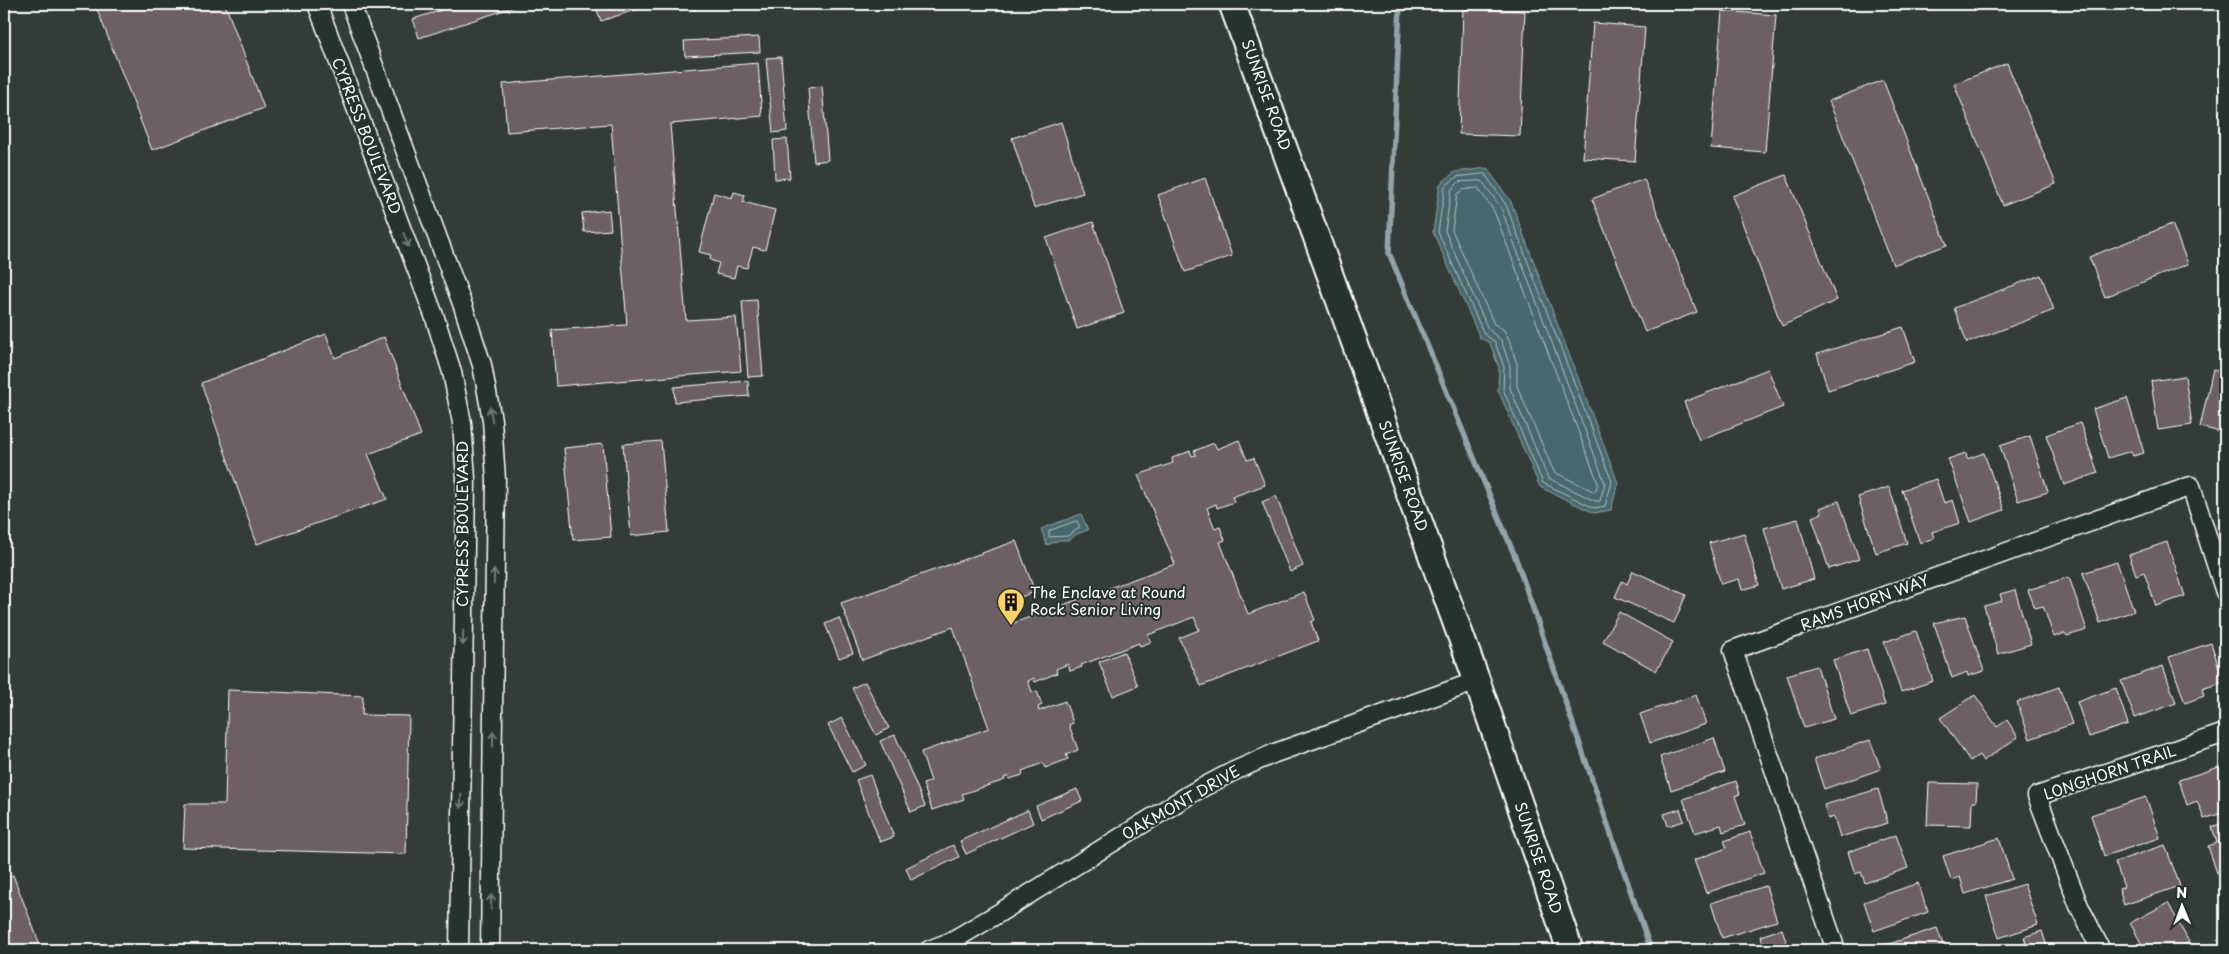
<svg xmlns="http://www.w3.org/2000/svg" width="2229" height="954" viewBox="0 0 2229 954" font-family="'Playpen Sans',sans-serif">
	<rect width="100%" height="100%" fill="#343c38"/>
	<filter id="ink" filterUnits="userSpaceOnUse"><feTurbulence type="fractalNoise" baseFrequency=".02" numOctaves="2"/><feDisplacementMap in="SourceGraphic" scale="10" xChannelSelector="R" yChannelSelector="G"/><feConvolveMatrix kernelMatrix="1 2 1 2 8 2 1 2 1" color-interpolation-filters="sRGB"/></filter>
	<g filter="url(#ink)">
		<g fill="#47676d" stroke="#91a4a7">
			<polygon points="1487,168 1511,202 1618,483 1611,510 1594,513 1540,487 1498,390 1499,368 1490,343 1480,338 1433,232 1440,184 1455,172"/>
			<polygon points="1081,514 1088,530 1077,534 1070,540 1059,540 1047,545 1041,529"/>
		</g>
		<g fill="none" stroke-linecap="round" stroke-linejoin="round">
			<g stroke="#b5c2c5" stroke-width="1">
				<polygon points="1485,174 1506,205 1612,482 1605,506 1594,508 1543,483 1503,389 1504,367 1495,342 1484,334 1438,232 1445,186 1457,177"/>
				<polygon points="1482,181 1501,208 1605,483 1600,501 1595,501 1548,478 1510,388 1510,366 1501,340 1488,329 1445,231 1451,190 1459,182"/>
				<polygon points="1478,188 1494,211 1598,483 1595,492 1554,472 1517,386 1517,364 1508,337 1503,329 1494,324 1452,230 1457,194 1463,190"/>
				<polygon points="1077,521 1080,527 1068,536 1049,537 1049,531"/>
			</g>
			<polyline stroke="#91a4a7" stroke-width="5.5" points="1400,4 1389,253 1516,559 1651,950"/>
		</g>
		<g fill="#6c6165" stroke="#fff">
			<polygon points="95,4 225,4 264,108 152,150"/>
			<polygon points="461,4 523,4 419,38 413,19"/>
			<polygon points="595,4 653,4 601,21"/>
			<polygon points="691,4 712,4 693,10"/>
			<polygon points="1463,9 1525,11 1520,136 1459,134"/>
			<polygon points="1722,11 1776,15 1765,152 1711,148"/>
			<polygon points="1593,23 1645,27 1635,161 1583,158"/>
			<polygon points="759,37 760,52 685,56 684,41"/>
			<polygon points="781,57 787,131 773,133 766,58"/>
			<polygon points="758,63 762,116 670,124 686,320 736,317 741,371 556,386 552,330 627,325 611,124 507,132 503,84"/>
			<polygon points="2007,63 2056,184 2003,205 1954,84"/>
			<polygon points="1883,80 1947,245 1893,265 1829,101"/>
			<polygon points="822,86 828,160 814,162 808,88"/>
			<polygon points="1061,122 1083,193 1034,208 1012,138"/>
			<polygon points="787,139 790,178 775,179 773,140"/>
			<polygon points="1786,175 1837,300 1782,326 1732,196"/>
			<polygon points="1205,178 1232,256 1185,272 1158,195"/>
			<polygon points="1644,179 1697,312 1645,332 1592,199"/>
			<polygon points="734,192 745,195 743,202 775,210 765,250 753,247 747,268 737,266 734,278 716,274 719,263 710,260 711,255 699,252 714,193 732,198"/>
			<polygon points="609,210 611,230 584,232 582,213"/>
			<polygon points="1093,222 1124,313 1077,329 1046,238"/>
			<polygon points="2172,224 2188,264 2105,297 2089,257"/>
			<polygon points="2041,275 2054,310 1967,343 1954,308"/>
			<polygon points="757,300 763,376 748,377 742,301"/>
			<polygon points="1903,327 1915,362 1828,390 1817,354"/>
			<polygon points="326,334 335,358 384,337 421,435 368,454 387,499 257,544 201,383"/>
			<polygon points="1768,369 1783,407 1699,440 1684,402"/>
			<polygon points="2213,369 2225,372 2225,433 2200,427"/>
			<polygon points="2185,376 2192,425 2158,430 2151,381"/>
			<polygon points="748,381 749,396 675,402 674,387"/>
			<polygon points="2127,398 2144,453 2133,456 2131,451 2108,458 2093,409"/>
			<polygon points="2080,423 2098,473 2064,485 2046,435"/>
			<polygon points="2030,436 2048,492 2018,501 2000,446"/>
			<polygon points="1239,440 1247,460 1254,458 1265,485 1232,497 1234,502 1217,508 1216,504 1207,508 1215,529 1220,527 1225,540 1220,542 1248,614 1304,592 1315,620 1311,622 1318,641 1201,686 1179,638 1199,630 1194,617 1148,635 1151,642 1140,646 1139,643 1081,665 1082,667 1070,671 1068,664 1056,669 1057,673 1035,682 1034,678 1028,681 1032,692 1037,691 1042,705 1038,707 1039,711 1065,701 1073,723 1069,725 1078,750 1066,755 1068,759 1045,768 1043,763 1022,771 1023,775 1009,779 1008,776 1004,778 1005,780 962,794 964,799 932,810 923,784 931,781 921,752 989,728 953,627 862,660 841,603 1016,541 1035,592 1003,603 1011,624 1175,564 1138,475 1173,463 1172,458 1190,451 1192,456 1196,455 1194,451 1214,443 1217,449"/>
			<polygon points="661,441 669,532 631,536 623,444"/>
			<polygon points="603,444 611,537 573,540 564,448"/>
			<polygon points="1966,453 1967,459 1984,453 2004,510 1971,522 1948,459"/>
			<polygon points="1936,479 1944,503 1953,500 1960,523 1932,532 1934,538 1920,543 1902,490"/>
			<polygon points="1889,487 1907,543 1876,553 1858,497"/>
			<polygon points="1276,496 1303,566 1290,572 1262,502"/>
			<polygon points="1839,501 1859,559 1829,569 1812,517 1822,513 1820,508"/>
			<polygon points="1798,519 1814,579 1781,589 1764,528"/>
			<polygon points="1744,533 1759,585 1742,590 1739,579 1721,584 1709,543"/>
			<polygon points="2167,542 2185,596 2156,606 2144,572 2136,575 2129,555"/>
			<polygon points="2117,562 2134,611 2100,623 2083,573"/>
			<polygon points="1633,571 1686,595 1674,623 1615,597 1622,581 1627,584"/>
			<polygon points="2069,577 2087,630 2067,636 2065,633 2054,637 2043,606 2035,608 2028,590"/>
			<polygon points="2015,590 2031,644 1998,654 1984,606 2002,601 2000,594"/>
			<polygon points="1619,612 1673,642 1656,671 1603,641"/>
			<polygon points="1965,616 1984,671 1968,676 1967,672 1952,678 1934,623"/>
			<polygon points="839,618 853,653 839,658 825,624"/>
			<polygon points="1916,631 1933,681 1901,692 1884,642"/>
			<polygon points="2211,643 2224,682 2202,689 2204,696 2185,703 2169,657"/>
			<polygon points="1867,649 1885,705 1851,716 1833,660"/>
			<polygon points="1124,652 1138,686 1113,696 1099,662"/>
			<polygon points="1817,666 1834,719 1804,728 1787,675"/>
			<polygon points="2163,666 2176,703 2135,718 2121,681"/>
			<polygon points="865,682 889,728 876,735 852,688"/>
			<polygon points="2059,687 2072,724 2030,739 2017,702"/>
			<polygon points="2116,688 2128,724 2089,737 2077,702"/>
			<polygon points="228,690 363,696 362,715 409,716 406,854 183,848 185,804 225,804"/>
			<polygon points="1696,695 1706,724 1650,743 1640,714"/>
			<polygon points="1975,695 1997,727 2007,720 2018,737 1983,761 1979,755 1970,761 1940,718"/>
			<polygon points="842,718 866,765 852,772 828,725"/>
			<polygon points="895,735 925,806 911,812 880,741"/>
			<polygon points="1714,738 1725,772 1671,790 1660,757"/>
			<polygon points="1870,740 1881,769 1824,789 1814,759"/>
			<polygon points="2225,765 2225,812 2204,819 2197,801 2187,805 2179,780"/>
			<polygon points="870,775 894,837 880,842 856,780"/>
			<polygon points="1736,781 1740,794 1735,796 1745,825 1723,832 1721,825 1695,833 1683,799"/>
			<polygon points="1929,783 1977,784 1976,802 1972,802 1971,826 1927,825"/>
			<polygon points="1077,789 1082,801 1041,819 1036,806"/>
			<polygon points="1878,789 1888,823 1840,837 1834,817 1828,819 1824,805"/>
			<polygon points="2146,797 2160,838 2104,856 2091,815"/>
			<polygon points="1680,809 1684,821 1668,826 1664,814"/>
			<polygon points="1028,810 1033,823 966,854 960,841"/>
			<polygon points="2225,822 2225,870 2217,873 2208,846 2217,843 2212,827"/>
			<polygon points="1750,832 1764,873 1706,893 1694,860 1727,848 1724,841"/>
			<polygon points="1896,835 1908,868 1865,883 1861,872 1855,874 1848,852"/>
			<polygon points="1999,838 2012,879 1965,894 1960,877 1951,880 1943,856"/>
			<polygon points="953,845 959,857 911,880 906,868"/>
			<polygon points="2165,845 2180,886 2124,905 2119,889 2124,887 2115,862"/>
			<polygon points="13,875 42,950 4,950 4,879"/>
			<polygon points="1918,883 1928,912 1874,931 1864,902"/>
			<polygon points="2024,884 2038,925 1999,938 1986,896"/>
			<polygon points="1766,886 1777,921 1722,938 1711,903"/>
			<polygon points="2168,903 2189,942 2174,950 2145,950 2130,923"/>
			<polygon points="1937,928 1945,950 1878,950 1877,948"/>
			<polygon points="1782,929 1789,950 1752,950 1764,946 1760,936"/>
			<polygon points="2042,931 2048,950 2000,950 2026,943 2024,937"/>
		</g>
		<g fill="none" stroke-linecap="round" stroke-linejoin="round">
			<g stroke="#fff" stroke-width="21">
				<g id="street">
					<polyline points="317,4 435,318 452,372 462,423 466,479 459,950"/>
					<polyline points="351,4 463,306 482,365 492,420 496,480 490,950"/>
					<polyline points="929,950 950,942 999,913 1192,793 1232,772 1275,753 1477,681"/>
					<polyline points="1836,950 1733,650 2191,486 2225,592"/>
					<polyline points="2101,950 2079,906 2037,796 2225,733"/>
				</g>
			</g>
			<g stroke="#fff" stroke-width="29">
				<polyline id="secondary" points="1232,4 1477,681 1570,950"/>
			</g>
			<use href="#street" stroke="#26332d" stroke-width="18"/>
			<use href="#secondary" stroke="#26332d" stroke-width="25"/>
		</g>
		<defs><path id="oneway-shaft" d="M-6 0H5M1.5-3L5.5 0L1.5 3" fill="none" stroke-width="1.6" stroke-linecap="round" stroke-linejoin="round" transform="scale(1.25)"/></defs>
		<g stroke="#727a76">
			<use href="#oneway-shaft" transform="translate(406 240) rotate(69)"/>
			<use href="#oneway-shaft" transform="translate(491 414) rotate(-100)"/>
			<use href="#oneway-shaft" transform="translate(494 577) rotate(-89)"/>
			<use href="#oneway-shaft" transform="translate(463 638) rotate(91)"/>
			<use href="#oneway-shaft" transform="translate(493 739) rotate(-89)"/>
			<use href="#oneway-shaft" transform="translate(461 801) rotate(91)"/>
			<use href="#oneway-shaft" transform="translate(491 902) rotate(-89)"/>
		</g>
	</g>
	<defs>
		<g id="building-pin" transform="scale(1.4375)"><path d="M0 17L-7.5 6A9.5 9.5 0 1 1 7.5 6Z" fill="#ffd166" stroke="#26332d"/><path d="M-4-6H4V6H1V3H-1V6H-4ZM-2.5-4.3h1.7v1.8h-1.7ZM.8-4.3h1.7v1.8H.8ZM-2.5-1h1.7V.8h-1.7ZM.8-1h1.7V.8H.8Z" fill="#111"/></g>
	</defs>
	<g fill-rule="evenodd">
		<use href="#building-pin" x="1011" y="602"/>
	</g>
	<g text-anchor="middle" stroke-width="4" stroke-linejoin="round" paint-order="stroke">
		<g font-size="15" fill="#fff" stroke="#26332d">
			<text transform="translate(1266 95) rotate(70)" y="5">SUNRISE ROAD</text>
			<text transform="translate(366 136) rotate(69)" y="5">CYPRESS BOULEVARD</text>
			<text transform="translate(1403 476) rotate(70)" y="5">SUNRISE ROAD</text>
			<text transform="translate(463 524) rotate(-90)" y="5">CYPRESS BOULEVARD</text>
			<text transform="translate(1865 603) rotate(-20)" y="5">RAMS HORN WAY</text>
			<text transform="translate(2110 773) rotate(-19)" y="5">LONGHORN TRAIL</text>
			<text transform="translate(1181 803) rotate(-30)" y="5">OAKMONT DRIVE</text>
			<text transform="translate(1538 858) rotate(71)" y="5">SUNRISE ROAD</text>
		</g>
		<g font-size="15" fill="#fff" stroke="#26332d" text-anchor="start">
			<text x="1030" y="598">The Enclave at Round<tspan x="1030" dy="17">Rock Senior Living</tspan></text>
		</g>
	</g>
	<rect width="2229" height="954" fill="none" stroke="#26332d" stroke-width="20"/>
	<rect x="10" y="10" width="2209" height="934" fill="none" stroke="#fff" stroke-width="2" filter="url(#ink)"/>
	<g transform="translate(2182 906) rotate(359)" stroke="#26332d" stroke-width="4" paint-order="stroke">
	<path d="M0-4L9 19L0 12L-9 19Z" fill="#ffffff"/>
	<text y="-8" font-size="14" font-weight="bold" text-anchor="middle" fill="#ffffff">N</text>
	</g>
</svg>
